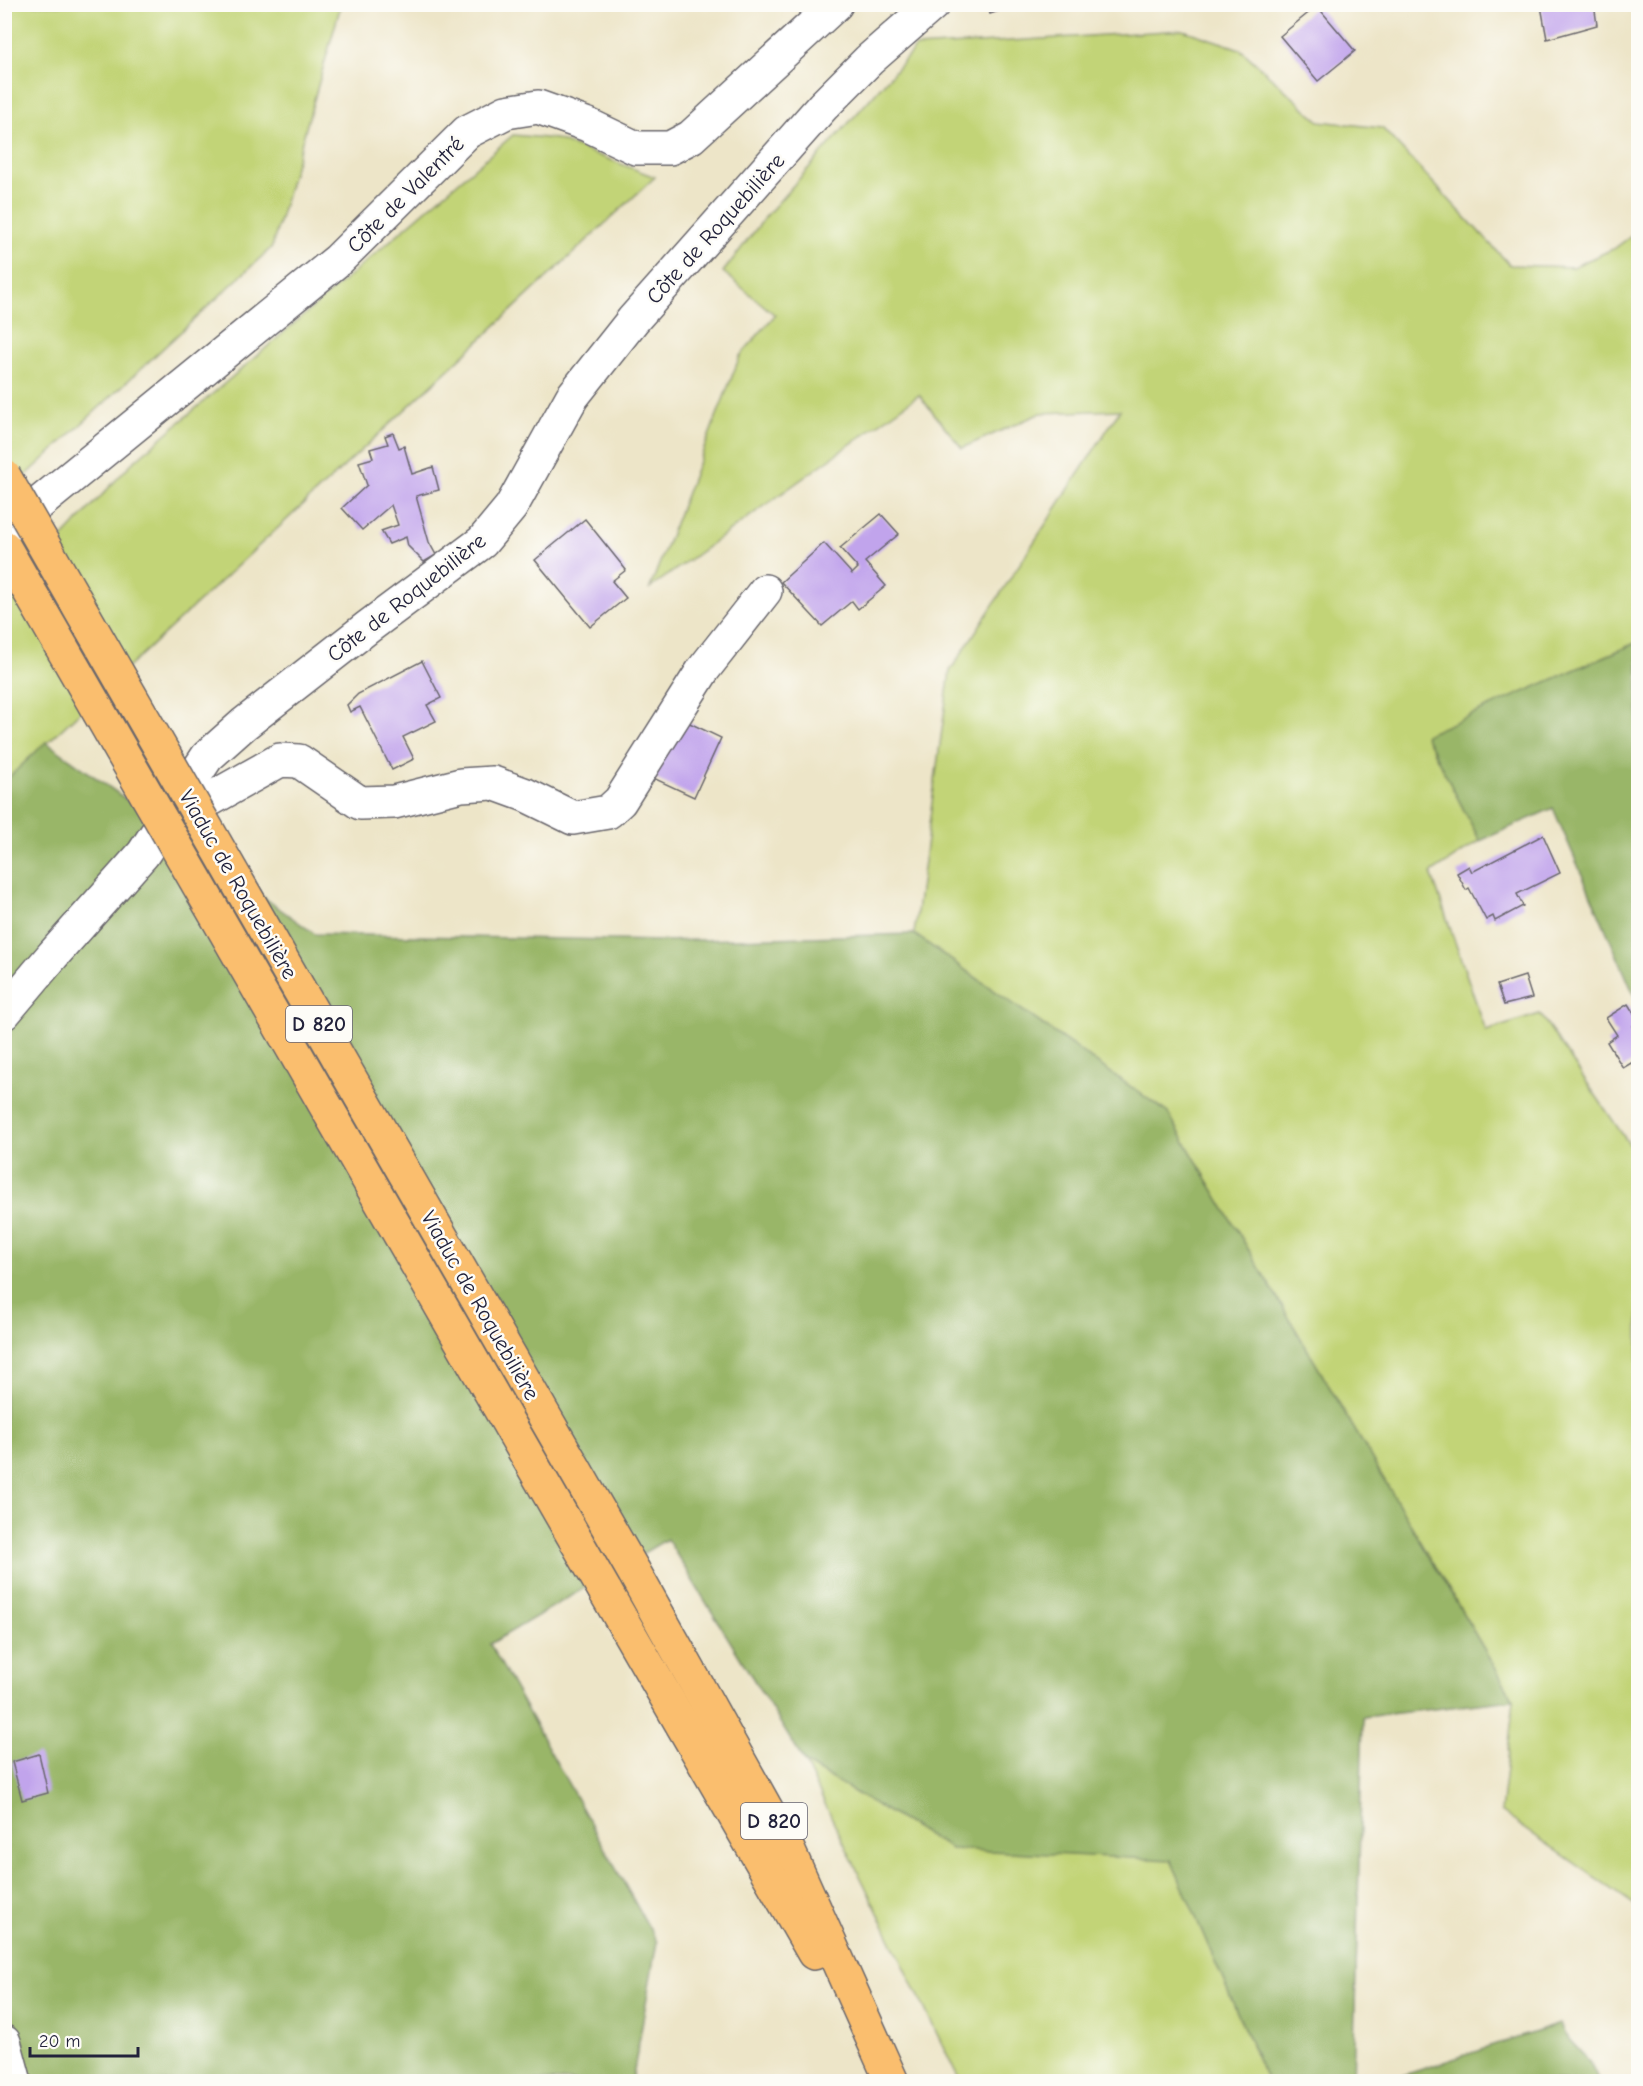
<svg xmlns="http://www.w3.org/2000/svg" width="1643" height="2086" viewBox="0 0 1643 2086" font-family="'Comic Neue',sans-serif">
	<rect width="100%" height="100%" fill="#fdfcf7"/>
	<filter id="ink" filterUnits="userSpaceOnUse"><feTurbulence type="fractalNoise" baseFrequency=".0167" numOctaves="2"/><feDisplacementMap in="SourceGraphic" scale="12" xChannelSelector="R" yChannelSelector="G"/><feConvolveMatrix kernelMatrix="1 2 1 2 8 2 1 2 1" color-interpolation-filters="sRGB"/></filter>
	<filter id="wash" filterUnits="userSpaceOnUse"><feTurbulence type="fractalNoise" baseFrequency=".008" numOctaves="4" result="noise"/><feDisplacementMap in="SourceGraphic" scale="24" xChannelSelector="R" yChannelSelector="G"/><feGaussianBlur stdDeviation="1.35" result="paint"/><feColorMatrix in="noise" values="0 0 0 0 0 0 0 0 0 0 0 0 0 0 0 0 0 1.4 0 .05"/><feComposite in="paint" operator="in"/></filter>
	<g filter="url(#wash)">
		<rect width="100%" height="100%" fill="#ede5c8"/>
		<g fill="#c2d477" stroke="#727b59" stroke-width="1.5">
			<polygon points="5,5 341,5 272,247 5,495"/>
			<polygon points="1183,30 1240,49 1319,121 1382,128 1510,265 1573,267 1615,248 1638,231 1638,642 1425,735 1480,841 1431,873 1486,1031 1540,1014 1638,1157 1638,1907 1501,1812 1514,1700 1168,1113 914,934 950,671 1120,410 1041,413 962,448 919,395 650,588 740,356 775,315 723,272 767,215 916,47"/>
			<polygon points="513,135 556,139 655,177 5,782 5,599 131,464"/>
			<polygon points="805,1763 951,1849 1171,1859 1267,2081 960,2081"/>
		</g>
		<g fill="#99b668" stroke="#5e6c52" stroke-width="1.5">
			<polygon points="1638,642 1638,1004 1553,808 1480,841 1425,735"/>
			<polygon points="46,742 315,934 662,941 914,934 1168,1113 1514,1700 1363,1717 1353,2081 1267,2081 1171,1860 951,1849 805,1763 667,1539 490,1644 657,1942 632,2081 5,2082 4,782"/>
			<polygon points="1560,2024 1565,2035 1590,2062 1599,2081 1386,2081"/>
		</g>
		<g id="blocks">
			<g fill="#c1a4ec">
				<polygon points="987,4 1016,4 1016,5 990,14"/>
				<polygon points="1548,4 1594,4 1597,25 1547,39 1541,6"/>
				<polygon points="1317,6 1355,51 1318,81 1280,36"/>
				<polygon points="393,433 399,448 404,446 412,474 433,467 439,490 416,496 429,542 436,555 424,562 408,546 406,537 389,544 381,531 398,525 391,505 362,530 342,508 367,485 359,462 373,458 370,449 388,444 385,436"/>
				<polygon points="881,514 899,534 865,562 886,586 858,609 852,601 822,626 781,582 824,543 852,574 858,568 840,548"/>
				<polygon points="585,519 626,570 612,581 626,598 590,627 535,560"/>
				<polygon points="422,661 441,698 427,705 436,721 403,737 414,759 392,770 360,707 350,712 347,705 358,694"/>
				<polygon points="677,717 721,738 694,797 651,777"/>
				<polygon points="1543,835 1560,873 1517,894 1523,906 1495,921 1493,916 1486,920 1469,888 1466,890 1457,873 1469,866 1472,872"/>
				<polygon points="1525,976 1532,998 1504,1005 1497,985"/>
				<polygon points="1628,1004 1638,1020 1638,1022 1633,1026 1638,1034 1638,1059 1623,1068 1607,1042 1617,1035 1606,1018"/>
				<polygon points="39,1754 48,1793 22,1800 12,1762"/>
			</g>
		</g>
	</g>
	<g filter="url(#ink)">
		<use href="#blocks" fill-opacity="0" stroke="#69666c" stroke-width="1.5"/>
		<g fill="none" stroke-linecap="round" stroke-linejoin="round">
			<g stroke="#69666c" stroke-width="36">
				<g id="minor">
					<polyline points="4,532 338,260 467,132 506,112 538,107 588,125 636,148 670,148 691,137 836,4"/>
					<polyline points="173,810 209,800 280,760 299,761 360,803 394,802 461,785 493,783 526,795 573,818 608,812 620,801 703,670 765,591"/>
					<polyline points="4,1013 53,955 143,854 207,757 244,724 368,627 482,542 511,507 572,397 633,320 823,106 869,60 933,4"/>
					<polyline points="4,2042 15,2082"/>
				</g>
			</g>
			<g stroke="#69666c" stroke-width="36">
				<g id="major">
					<polyline points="634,1572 785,1843 892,2082"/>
					<polyline points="605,1591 814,1953"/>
				</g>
			</g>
			<use href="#minor" stroke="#fff" stroke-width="33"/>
			<use href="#major" stroke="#fabe6e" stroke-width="33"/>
			<g stroke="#69666c" stroke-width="36" stroke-linecap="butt">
				<g id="major-bridge">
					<polyline points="4,476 634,1572"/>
					<polyline points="4,547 605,1591"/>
				</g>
			</g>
			<use href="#major-bridge" stroke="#fabe6e" stroke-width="33"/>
		</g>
	</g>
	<g text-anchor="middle" stroke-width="5" stroke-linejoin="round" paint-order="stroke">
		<g fill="#fdfcf7" stroke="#646373" stroke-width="1.5">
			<rect x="286" y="1006" width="66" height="36" rx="4.5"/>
			<rect x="741" y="1803" width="66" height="36" rx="4.5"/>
		</g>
		<g font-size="21" font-weight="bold" fill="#22223b">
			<text x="319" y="1031">D 820</text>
			<text x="774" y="1828">D 820</text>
		</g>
		<g font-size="22" fill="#22223b" stroke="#fdfcf7">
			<text transform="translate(405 194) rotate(-45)" y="8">Côte de Valentré</text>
			<text transform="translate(715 228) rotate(-48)" y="8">Côte de Roquebilière</text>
			<text transform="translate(406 597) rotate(-38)" y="8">Côte de Roquebilière</text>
			<text transform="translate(239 884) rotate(60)" y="8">Viaduc de Roquebilière</text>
			<text transform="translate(481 1305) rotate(60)" y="8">Viaduc de Roquebilière</text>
		</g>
	</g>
	<rect width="1643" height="2086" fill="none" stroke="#fdfcf7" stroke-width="24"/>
	<path d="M30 2047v9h108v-9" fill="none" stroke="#22223b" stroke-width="3"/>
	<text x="39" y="2047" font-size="18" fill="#22223b" stroke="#fdfcf7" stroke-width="4.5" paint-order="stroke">20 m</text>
</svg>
